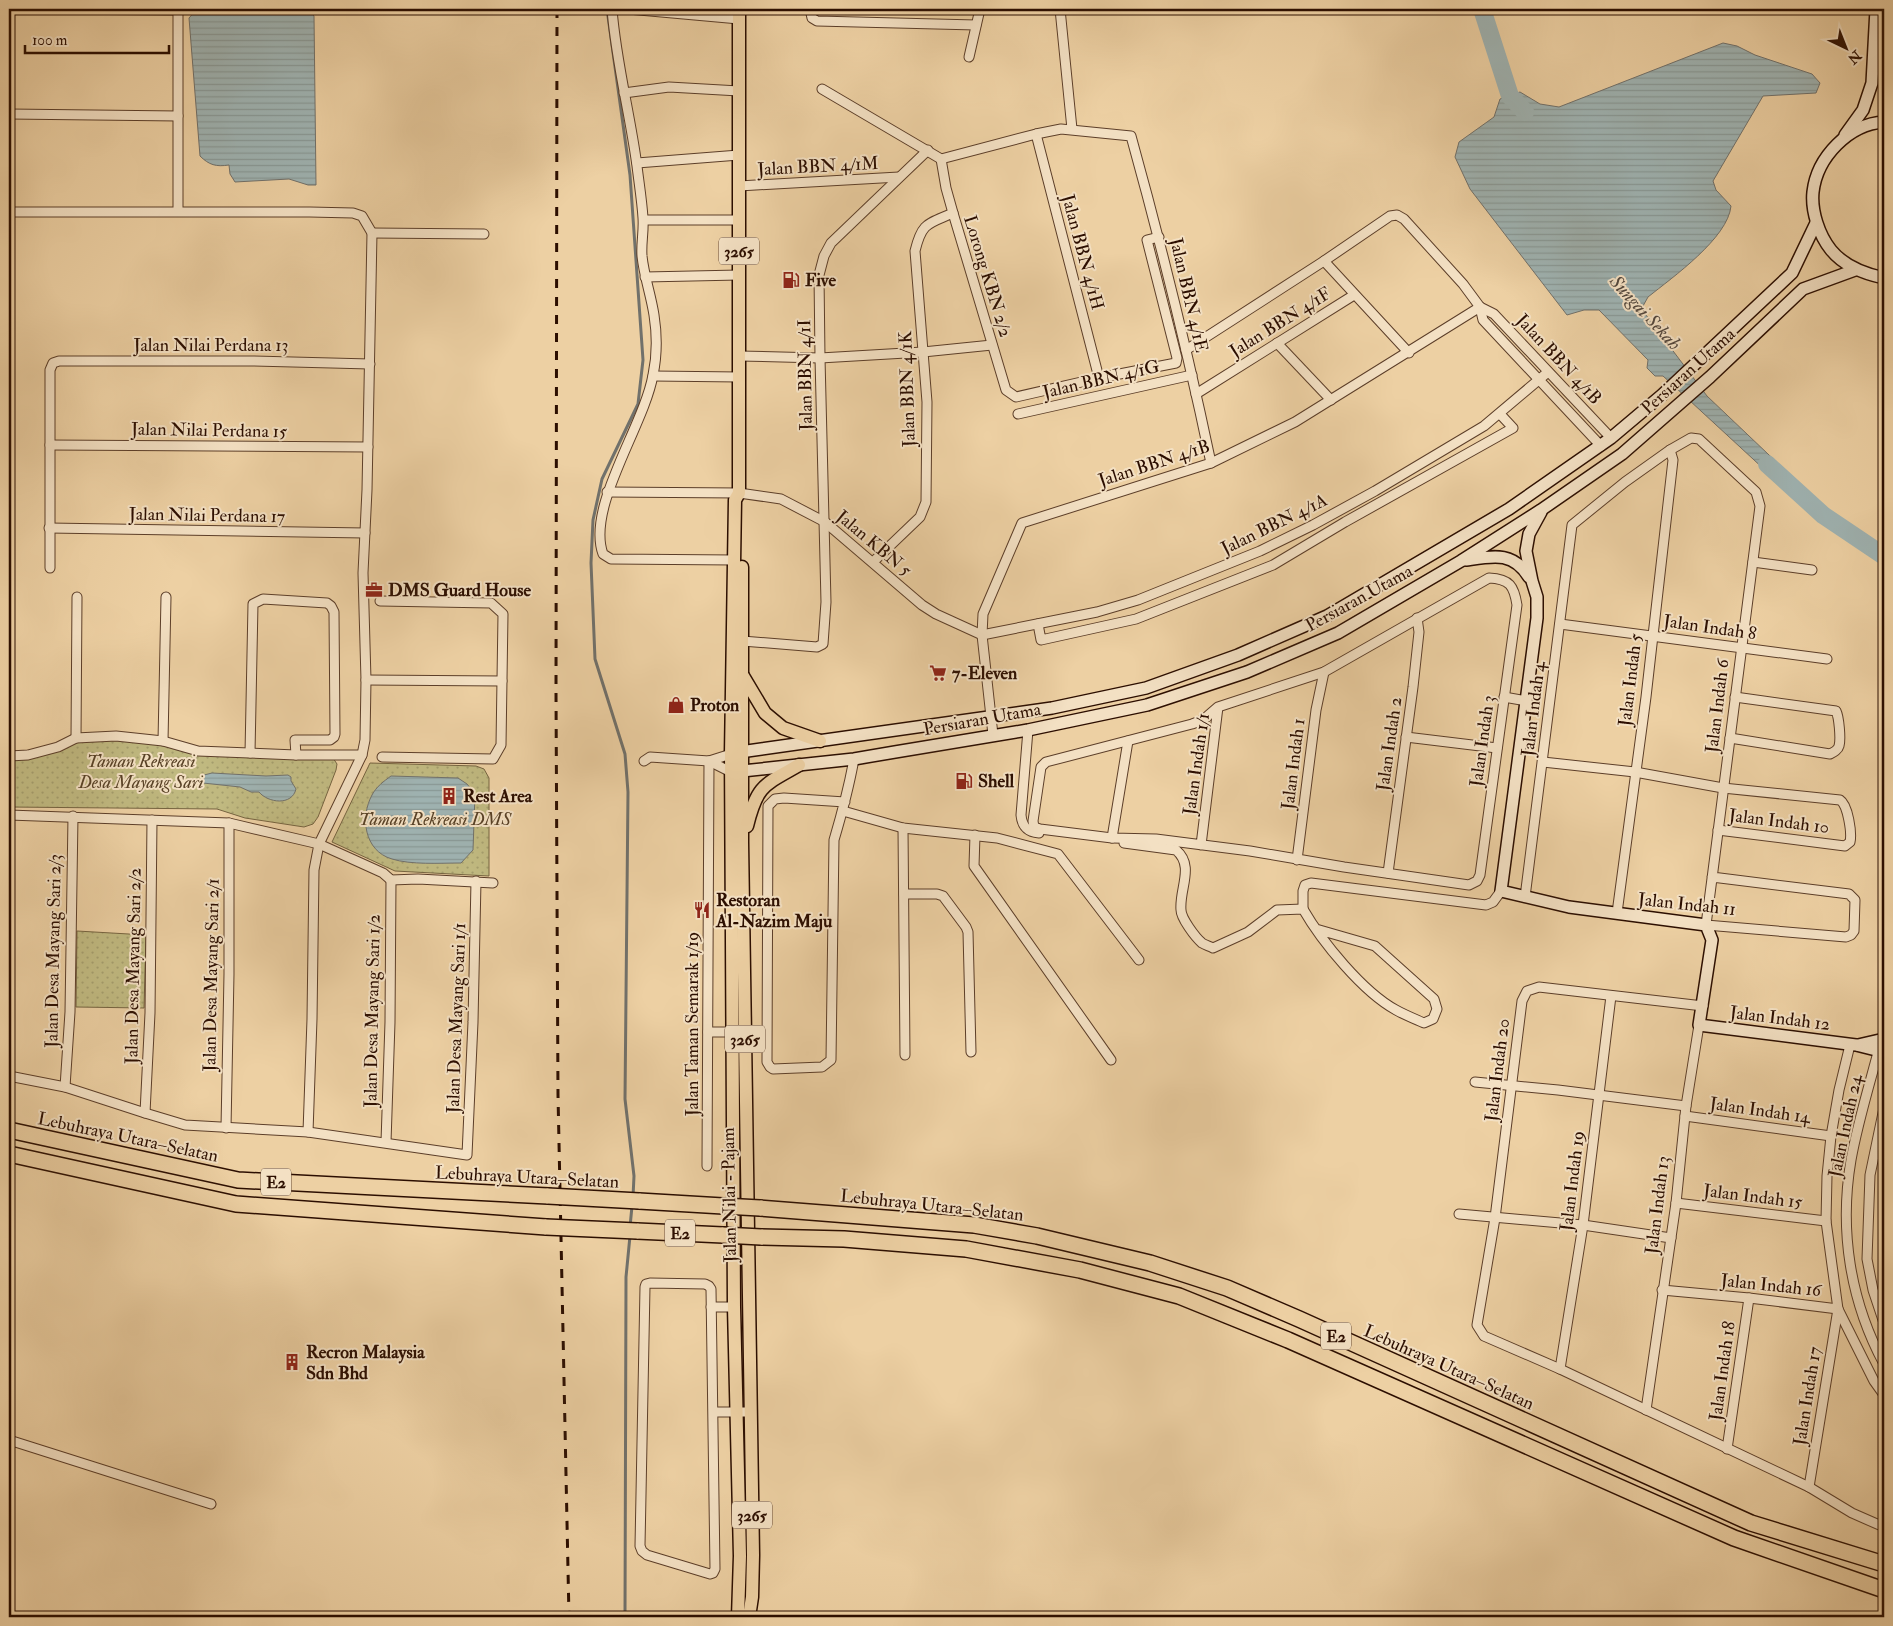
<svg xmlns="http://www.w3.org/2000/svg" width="1893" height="1626" viewBox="0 0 1893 1626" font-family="'IM FELL Double Pica',serif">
	<defs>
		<pattern id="grass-dots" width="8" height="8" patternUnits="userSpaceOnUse" patternTransform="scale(1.25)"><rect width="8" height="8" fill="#c0b980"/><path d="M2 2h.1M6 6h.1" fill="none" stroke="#a59e6d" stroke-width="1.8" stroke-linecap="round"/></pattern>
		<pattern id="water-rules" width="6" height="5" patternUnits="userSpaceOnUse" patternTransform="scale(1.25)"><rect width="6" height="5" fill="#9fb3b2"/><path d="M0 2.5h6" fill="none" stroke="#899997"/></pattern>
	</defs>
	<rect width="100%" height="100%" fill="#edd0a3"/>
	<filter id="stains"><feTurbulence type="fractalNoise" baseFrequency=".004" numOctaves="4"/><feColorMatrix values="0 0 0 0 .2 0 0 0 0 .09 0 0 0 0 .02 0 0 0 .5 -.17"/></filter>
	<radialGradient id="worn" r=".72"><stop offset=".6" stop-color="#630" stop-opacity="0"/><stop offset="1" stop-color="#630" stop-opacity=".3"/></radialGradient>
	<g fill="url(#grass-dots)" stroke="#766440">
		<polygon points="142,735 155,736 197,754 333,758 337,764 336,770 318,817 313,824 304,827 245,818 217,809 9,807 9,754 22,755 76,736"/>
		<polygon points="370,763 476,766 484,769 489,778 489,876 395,871 332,842"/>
		<polygon points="77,931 146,935 144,1008 76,1007"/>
	</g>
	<g fill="url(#water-rules)" stroke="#71716b">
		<path d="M197 9H309L314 16 316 185H308L289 179 235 182 230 174 229 165C216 167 209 165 200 156L189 18Z"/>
		<path d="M1723 43 1737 46 1755 55 1812 74 1820 83 1816 93 1763 96 1713 181 1716 190 1731 206C1728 238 1673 277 1648 297L1643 306 1646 315 1707 396 1789 474 1779 483 1663 376H1655L1647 368 1648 360 1599 310H1584L1567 315 1470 189 1455 157 1459 142 1494 117 1500 99 1520 92 1540 104 1559 107Z"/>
		<path d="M212 773 266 776 288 775 291 777V781L296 789C292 806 268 803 259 792H251L240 787 203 783 204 775Z"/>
		<path d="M391 776 458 778 467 784 475 794 473 850 461 863C440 863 411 865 392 859 364 851 360 817 372 795 376 787 384 781 391 776Z"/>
	</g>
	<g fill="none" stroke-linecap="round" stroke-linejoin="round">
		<g stroke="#71716b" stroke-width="3">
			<polyline points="607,9 630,175 643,360 638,404 602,479 593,520 591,563 595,659 625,754 628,792 625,1099 634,1176 633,1197"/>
			<polyline points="630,1227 632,1206"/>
			<polyline points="625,1617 626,1277 630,1236"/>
		</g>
		<g stroke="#9fb3b2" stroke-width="18">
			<polyline points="1482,9 1510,96 1525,112"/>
			<polyline points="1767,464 1823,515 1884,556"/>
		</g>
		<g stroke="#5c3e29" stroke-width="11">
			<g id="street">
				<polyline points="34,9 178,10"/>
				<polyline points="178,9 178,211"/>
				<path d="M612 9C616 62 630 113 637 166 639 183 642 201 643 218 644 231 641 243 642 256 644 276 651 295 654 315 657 334 657 356 653 375 644 426 586 507 603 554L611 559 734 560"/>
				<polyline points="628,9 739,19"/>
				<polyline points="810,9 812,18 817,21 976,25"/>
				<polyline points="1060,9 1072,129"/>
				<polyline points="969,57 980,9"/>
				<path d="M822 89 941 159 1036 134 1061 129 1131 136C1161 244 1188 353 1211 463"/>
				<polyline points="624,93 669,87 739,91"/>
				<polyline points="9,114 178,116"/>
				<polyline points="1036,134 1099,378"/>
				<polyline points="941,159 946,188 953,213 1006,390 1016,397 1099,378 1176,363 1177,358 1147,240 1159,237"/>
				<polyline points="637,163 739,155"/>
				<polyline points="739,186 899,177"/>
				<polyline points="9,212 310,212 353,213 362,216 372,233 367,490 363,573 366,680 365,740 362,755 319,844 314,870 312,1019 308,1132"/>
				<polyline points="644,220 739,220"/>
				<polyline points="372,233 484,234"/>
				<polyline points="1324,261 1409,353"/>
				<polyline points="645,277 739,275"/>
				<polyline points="1480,307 1494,314 1611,438"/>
				<polyline points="1277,343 1331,400"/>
				<polyline points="1186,350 1324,261 1390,216 1397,215 1404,219 1463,284 1480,307 1483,320 1601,446"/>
				<polyline points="739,356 820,358 923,352 992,345"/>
				<polyline points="653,376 739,377"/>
				<polyline points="1196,394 1354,295"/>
				<polyline points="1018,414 1192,375"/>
				<polyline points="50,445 368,447"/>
				<polyline points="607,492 739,493 781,499 825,522 922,605 936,614 982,635 1097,612 1138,600 1260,551 1313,525 1375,491 1484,426 1548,372"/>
				<polyline points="49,528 365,533"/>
				<path d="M873 562 920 517 926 502 927 402 915 251C922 222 928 224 953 213"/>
				<polyline points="1753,562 1812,570"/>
				<polyline points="50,568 50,370 53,363 59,361 254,361 370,364"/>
				<polyline points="380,601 491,603 503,614 501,745 493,759 382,757"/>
				<polyline points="1038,624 1041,640 1136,619 1273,565 1345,522 1513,428 1500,414"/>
				<polyline points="1560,624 1827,659"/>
				<polyline points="742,641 817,647 823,644 826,602 820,358 819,275 824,256 831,243 928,150"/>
				<polyline points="366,680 502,681"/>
				<polyline points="1504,697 1527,701"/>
				<path d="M1028 730 1021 815C1022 826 1027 832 1039 833"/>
				<polyline points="993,735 982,635 983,614 1022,523 1211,463 1295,422 1480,307"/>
				<polyline points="1406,737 1497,748"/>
				<polyline points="76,738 77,597"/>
				<path d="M1730 738 1830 754C1834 752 1838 750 1839 746 1841 739 1839 717 1836 711L1735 697"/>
				<polyline points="163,741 166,597"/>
				<polyline points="250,753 253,604 263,599 327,603 331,606 334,612 335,734 334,737 330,740 295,740 296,755"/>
				<polyline points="9,756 28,755 58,747 76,738 116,736 163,741 198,751 296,755 362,755"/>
				<polyline points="644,761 650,757 709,761 731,754"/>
				<polyline points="709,761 731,772"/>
				<path d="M1543 762 1635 772 1723 788 1840 800C1848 805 1852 833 1850 842L1845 846 1718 830"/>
				<path d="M845 802 784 798 775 799 768 806 767 1062 770 1067 773 1069 822 1067 831 1060 834 840C842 813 849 787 854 759"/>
				<polyline points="843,811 903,828 997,838 1058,854 1139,960"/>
				<polyline points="9,815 229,823 319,844 383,873 391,880 418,879 493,883"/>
				<polyline points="903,828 905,1055"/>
				<polyline points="975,835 974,866 1111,1060"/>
				<polyline points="1112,838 1128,741"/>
				<path d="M1124 843 1176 850C1195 866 1179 889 1181 910 1181 918 1195 937 1202 943 1205 945 1209 946 1213 948L1248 932 1277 910 1303 909C1322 942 1363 992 1396 1010 1405 1015 1415 1019 1424 1023L1433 1019 1437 1009 1434 999 1375 946 1316 929"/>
				<path d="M1201 845 1218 707 1324 672 1489 578C1510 579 1514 586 1517 605L1480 875 1477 881 1469 885 1344 867 1250 851 1156 839 1112 838 1040 829 1034 827 1033 821 1041 767 1046 762 1192 724 1203 720 1218 707"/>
				<polyline points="1297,860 1316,710 1324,672"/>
				<polyline points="1388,873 1413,687 1419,632 1417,618"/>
				<polyline points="904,894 937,894 943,896 966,927 968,932 971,1052"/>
				<path d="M1525 897 1572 525 1625 482 1670 450 1691 438 1699 439 1756 492 1760 506C1742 645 1724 785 1706 925L1846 937 1851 935 1854 931 1855 900 1849 894 1712 877"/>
				<polyline points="1303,909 1303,891 1305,885 1311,883 1486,905 1493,902 1501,891"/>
				<polyline points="1617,913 1646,697 1673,460 1670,450"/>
				<polyline points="1703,1006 1539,987 1527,991 1522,1001 1495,1218 1477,1325 1484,1336 1560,1369 1809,1487 1852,1513 1884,1527"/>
				<polyline points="708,1032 733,1032"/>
				<polyline points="1850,1045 1839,1090 1831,1136 1827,1176 1826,1221 1838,1309 1874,1381 1884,1395"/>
				<path d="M1880 1045C1870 1083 1858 1121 1851 1160 1839 1230 1850 1301 1884 1364"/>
				<polyline points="9,1076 65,1087 145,1113 185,1125 308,1132 467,1155 473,1022 476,881"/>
				<polyline points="1475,1082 1558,1090 1686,1106"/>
				<polyline points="65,1087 70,1012 73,816"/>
				<polyline points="1884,1108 1870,1175 1867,1259 1873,1290 1884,1323"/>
				<polyline points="145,1113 150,1013 152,820"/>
				<polyline points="1685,1116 1831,1136"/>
				<polyline points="226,1128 229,974 229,823"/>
				<polyline points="386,1142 390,1022 391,880"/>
				<polyline points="707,1166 709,761"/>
				<polyline points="1676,1203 1826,1221"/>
				<polyline points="1459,1214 1583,1225 1671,1238"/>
				<polygon points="650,1283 705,1284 709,1286 711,1289 715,1569 713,1573 710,1574 647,1555 642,1551 640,1546 645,1287 646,1284"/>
				<polyline points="1662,1290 1749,1298 1838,1309"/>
				<polyline points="711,1307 734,1307"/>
				<polyline points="1560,1369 1583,1225 1611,996"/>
				<polyline points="1646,1410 1676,1203 1686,1106 1699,1025"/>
				<polyline points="714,1412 750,1412"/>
				<polyline points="9,1440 211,1504"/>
				<polyline points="1727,1449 1749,1298"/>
				<polyline points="1809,1487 1838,1309"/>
			</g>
		</g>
		<g stroke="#2c0e00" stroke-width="14">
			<g id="secondary">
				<path d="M1884 122C1849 124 1817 157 1813 192 1811 211 1819 235 1831 250 1844 266 1865 274 1884 278"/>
				<polyline points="1845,135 1863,110 1872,83 1876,9"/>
				<polyline points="1541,512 1529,534 1526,551 1532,581 1537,597 1537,618 1501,891 1569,907 1706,925 1712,940 1699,1025 1856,1045 1884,1052"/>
				<path d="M1466 560C1493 556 1513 551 1529 577"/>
				<polyline points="733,753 1052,708 1146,688 1238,655 1327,616 1509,509 1611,438 1662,395 1792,273 1816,223"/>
				<polyline points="733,772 854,759 895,752 1028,730 1147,705 1247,672 1338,633 1461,561 1541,510 1622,454 1710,377 1803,289 1855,270"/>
				<polyline points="1858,1045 1884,1039"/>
			</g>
		</g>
		<g stroke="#2c0e00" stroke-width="15">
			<g id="primary">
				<polyline points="742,567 742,842 753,1555 752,1597 749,1617"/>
				<polyline points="743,676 765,713 783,728 820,741"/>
				<path d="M747 826C757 785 764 785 799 765"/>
				<polyline points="738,1617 740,1556 734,1307 731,754 735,500 739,493 739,9"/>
			</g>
		</g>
		<g stroke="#2c0e00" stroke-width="18">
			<g id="highway">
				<polyline points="9,1130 238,1180 548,1196"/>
				<polyline points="9,1154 236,1204 546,1227"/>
				<polyline points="639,1201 723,1206"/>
				<polyline points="760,1208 974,1225 1037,1236 1150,1263 1227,1288 1299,1319 1751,1523 1884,1564"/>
				<polyline points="637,1231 723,1235"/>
				<polyline points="761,1237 844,1239 966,1249 1080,1270 1179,1296 1288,1340 1734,1538 1884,1590"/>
			</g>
		</g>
		<use href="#street" stroke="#f3e0c3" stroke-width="9"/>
		<use href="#secondary" stroke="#f3e0c3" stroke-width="11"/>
		<use href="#primary" stroke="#edd0a3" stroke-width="12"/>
		<use href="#highway" stroke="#edd0a3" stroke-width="15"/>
		<polyline stroke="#2c0e00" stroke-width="3" stroke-dasharray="9 9" stroke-linecap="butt" points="557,9 556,691 558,1095 569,1617"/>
		<g stroke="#2c0e00" stroke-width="18" stroke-linecap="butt">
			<g id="highway-bridge">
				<polyline points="548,1196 639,1201"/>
				<polyline points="723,1206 760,1208"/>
				<polyline points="546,1227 637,1231"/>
				<polyline points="723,1235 761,1237"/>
			</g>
		</g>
		<use href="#highway-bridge" stroke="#edd0a3" stroke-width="15"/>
	</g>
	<defs>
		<g id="fuel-bare" transform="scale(1.35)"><path d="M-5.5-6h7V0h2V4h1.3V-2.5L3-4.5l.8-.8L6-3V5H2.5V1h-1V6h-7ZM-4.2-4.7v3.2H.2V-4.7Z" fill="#8f2418" stroke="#f3e0c3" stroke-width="2.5" paint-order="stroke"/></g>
		<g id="office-bare" transform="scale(1.35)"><path d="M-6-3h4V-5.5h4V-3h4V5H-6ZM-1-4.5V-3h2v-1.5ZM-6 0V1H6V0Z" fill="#8f2418" stroke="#f3e0c3" stroke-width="2.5" paint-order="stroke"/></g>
		<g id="supermarket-bare" transform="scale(1.35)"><path d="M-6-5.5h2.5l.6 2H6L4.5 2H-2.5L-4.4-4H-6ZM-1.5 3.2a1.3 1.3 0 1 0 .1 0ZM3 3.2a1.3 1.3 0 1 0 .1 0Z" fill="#8f2418" stroke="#f3e0c3" stroke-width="2.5" paint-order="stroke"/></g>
		<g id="shop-bare" transform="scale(1.35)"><path d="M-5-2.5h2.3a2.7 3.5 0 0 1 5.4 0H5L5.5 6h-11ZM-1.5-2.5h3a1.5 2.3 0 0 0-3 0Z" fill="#8f2418" stroke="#f3e0c3" stroke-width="2.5" paint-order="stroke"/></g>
		<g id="building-bare" transform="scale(1.35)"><path d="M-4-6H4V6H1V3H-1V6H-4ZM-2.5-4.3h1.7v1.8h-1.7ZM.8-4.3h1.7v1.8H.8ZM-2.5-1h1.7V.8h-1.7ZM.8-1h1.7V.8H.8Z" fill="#8f2418" stroke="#f3e0c3" stroke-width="2.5" paint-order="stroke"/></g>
		<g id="restaurant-bare" transform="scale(1.35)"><path d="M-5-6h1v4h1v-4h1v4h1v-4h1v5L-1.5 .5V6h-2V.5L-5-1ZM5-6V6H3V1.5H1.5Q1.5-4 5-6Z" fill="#8f2418" stroke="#f3e0c3" stroke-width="2.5" paint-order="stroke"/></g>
	</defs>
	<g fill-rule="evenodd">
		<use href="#fuel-bare" x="791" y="280"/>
		<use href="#office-bare" x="374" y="590"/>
		<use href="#supermarket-bare" x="938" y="673"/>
		<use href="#shop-bare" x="676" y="705"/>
		<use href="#fuel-bare" x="964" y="781"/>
		<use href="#building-bare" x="449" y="796"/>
		<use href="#restaurant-bare" x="702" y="910"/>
		<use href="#building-bare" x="292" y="1362"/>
	</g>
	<g text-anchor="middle" stroke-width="4" stroke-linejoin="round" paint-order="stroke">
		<g fill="#f3e0c3" stroke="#684d3a" stroke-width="1">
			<rect x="719" y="237.5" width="40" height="27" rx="4"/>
			<rect x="725" y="1025.5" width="40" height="27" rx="4"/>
			<rect x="261" y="1168.5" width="30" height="27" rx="4"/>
			<rect x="665" y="1219.5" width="30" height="27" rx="4"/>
			<rect x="1321" y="1322.5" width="30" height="27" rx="4"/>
			<rect x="732" y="1501.5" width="40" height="27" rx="4"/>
		</g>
		<g font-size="16" font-weight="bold" fill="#2c0e00">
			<text x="739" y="257">3265</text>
			<text x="745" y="1045">3265</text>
			<text x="276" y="1188">E2</text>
			<text x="680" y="1239">E2</text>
			<text x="1336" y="1342">E2</text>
			<text x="752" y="1521">3265</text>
		</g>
		<g font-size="18" fill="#2c0e00" stroke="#f3e0c3">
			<text transform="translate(818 166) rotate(-3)" y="6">Jalan BBN 4/1M</text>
			<text transform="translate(1083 252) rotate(75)" y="6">Jalan BBN 4/1H</text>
			<text transform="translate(988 276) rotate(73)" y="6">Lorong KBN 2/2</text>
			<text transform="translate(1189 295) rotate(77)" y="6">Jalan BBN 4/1E</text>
			<text transform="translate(1280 322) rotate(-32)" y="6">Jalan BBN 4/1F</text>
			<text x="211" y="351">Jalan Nilai Perdana 13</text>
			<text transform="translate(1559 359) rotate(47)" y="6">Jalan BBN 4/1B</text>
			<text transform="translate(1688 371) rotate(-42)" y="6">Persiaran Utama</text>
			<text transform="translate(805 375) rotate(-91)" y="6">Jalan BBN 4/1I</text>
			<text transform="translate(1101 379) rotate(-13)" y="6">Jalan BBN 4/1G</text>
			<text transform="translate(907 389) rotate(-92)" y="6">Jalan BBN 4/1K</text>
			<text transform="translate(209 430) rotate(1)" y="6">Jalan Nilai Perdana 15</text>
			<text transform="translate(1154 463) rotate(-18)" y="6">Jalan BBN 4/1B</text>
			<text transform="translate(207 515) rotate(1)" y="6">Jalan Nilai Perdana 17</text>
			<text transform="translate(1274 524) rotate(-26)" y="6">Jalan BBN 4/1A</text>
			<text transform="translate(874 543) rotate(40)" y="6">Jalan KBN 5</text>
			<text transform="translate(1359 598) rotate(-29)" y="6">Persiaran Utama</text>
			<text transform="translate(1710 627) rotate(8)" y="6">Jalan Indah 8</text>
			<text transform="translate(1630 680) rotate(-83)" y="6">Jalan Indah 5</text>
			<text transform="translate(1717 706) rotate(-83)" y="6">Jalan Indah 6</text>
			<text transform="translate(1533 709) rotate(-83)" y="6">Jalan Indah 4</text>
			<text transform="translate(982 719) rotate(-10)" y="6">Persiaran Utama</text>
			<text transform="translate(1482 741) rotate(-82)" y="6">Jalan Indah 3</text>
			<text transform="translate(1389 744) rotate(-82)" y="6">Jalan Indah 2</text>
			<text transform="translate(1196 764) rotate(-82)" y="6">Jalan Indah 1/1</text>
			<text transform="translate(1293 764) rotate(-83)" y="6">Jalan Indah 1</text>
			<text transform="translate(1779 821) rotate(7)" y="6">Jalan Indah 10</text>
			<text transform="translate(1687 904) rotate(6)" y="6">Jalan Indah 11</text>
			<text transform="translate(53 951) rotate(-89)" y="6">Jalan Desa Mayang Sari 2/3</text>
			<text transform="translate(133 966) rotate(-89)" y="6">Jalan Desa Mayang Sari 2/2</text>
			<text transform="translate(211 975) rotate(-89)" y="6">Jalan Desa Mayang Sari 2/1</text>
			<text transform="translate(372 1011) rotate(-89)" y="6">Jalan Desa Mayang Sari 1/2</text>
			<text transform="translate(456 1018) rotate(-88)" y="6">Jalan Desa Mayang Sari 1/1</text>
			<text transform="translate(1780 1018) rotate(7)" y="6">Jalan Indah 12</text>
			<text transform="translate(692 1024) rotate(-90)" y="6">Jalan Taman Semarak 1/19</text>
			<text transform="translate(1497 1070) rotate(-83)" y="6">Jalan Indah 20</text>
			<text transform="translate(1760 1110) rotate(8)" y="6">Jalan Indah 14</text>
			<text transform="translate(1845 1126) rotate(-78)" y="6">Jalan Indah 24</text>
			<text transform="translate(128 1137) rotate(12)" y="6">Lebuhraya Utara–Selatan</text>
			<text transform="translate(527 1177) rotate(3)" y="6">Lebuhraya Utara–Selatan</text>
			<text transform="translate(1572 1181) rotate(-83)" y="6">Jalan Indah 19</text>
			<text transform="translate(729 1195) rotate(-91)" y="6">Jalan Nilai - Pajam</text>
			<text transform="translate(1753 1196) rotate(7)" y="6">Jalan Indah 15</text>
			<text transform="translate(932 1205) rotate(6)" y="6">Lebuhraya Utara–Selatan</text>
			<text transform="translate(1657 1205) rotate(-83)" y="6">Jalan Indah 13</text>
			<text transform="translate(1771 1285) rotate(6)" y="6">Jalan Indah 16</text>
			<text transform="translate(1449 1367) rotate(24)" y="6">Lebuhraya Utara–Selatan</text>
			<text transform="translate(1722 1371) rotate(-82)" y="6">Jalan Indah 18</text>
			<text transform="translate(1807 1396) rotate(-81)" y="6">Jalan Indah 17</text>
		</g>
		<g font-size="18" font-weight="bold" fill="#2c0e00" stroke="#f3e0c3" text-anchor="start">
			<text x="805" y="286">Five</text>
			<text x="388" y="596">DMS Guard House</text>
			<text x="952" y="679">7-Eleven</text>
			<text x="690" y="711">Proton</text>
			<text x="978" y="787">Shell</text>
			<text x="463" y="802">Rest Area</text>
			<text x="716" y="906">Restoran<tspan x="716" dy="21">Al-Nazim Maju</tspan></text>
			<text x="306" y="1358">Recron Malaysia<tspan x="306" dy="21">Sdn Bhd</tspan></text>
		</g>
		<g font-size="18" font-style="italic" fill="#584126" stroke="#f3e0c3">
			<text x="141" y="767">Taman Rekreasi<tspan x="141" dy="21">Desa Mayang Sari</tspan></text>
			<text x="435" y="825">Taman Rekreasi DMS</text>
		</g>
		<g font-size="19" font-style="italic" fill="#54483e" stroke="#f3e0c3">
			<text transform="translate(1646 312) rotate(47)" y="7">Sungai Sekah</text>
		</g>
	</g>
	<rect width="1893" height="1626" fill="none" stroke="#edd0a3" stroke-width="30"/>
	<rect x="10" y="10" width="1873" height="1606" fill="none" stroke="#2c0e00" stroke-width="2.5"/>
	<rect x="15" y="15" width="1863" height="1596" fill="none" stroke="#2c0e00"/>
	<g transform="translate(1846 48) rotate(137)" stroke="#f3e0c3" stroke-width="4" paint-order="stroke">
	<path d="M0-4L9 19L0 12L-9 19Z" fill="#2c0e00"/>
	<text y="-8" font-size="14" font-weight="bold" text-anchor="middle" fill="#2c0e00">N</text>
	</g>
	<path d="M25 45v8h144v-8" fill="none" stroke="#2c0e00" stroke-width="2.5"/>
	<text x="32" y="45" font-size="15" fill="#2c0e00" stroke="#f3e0c3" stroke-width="4" paint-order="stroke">100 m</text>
	<rect width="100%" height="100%" filter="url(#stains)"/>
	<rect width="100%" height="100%" fill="url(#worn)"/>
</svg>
